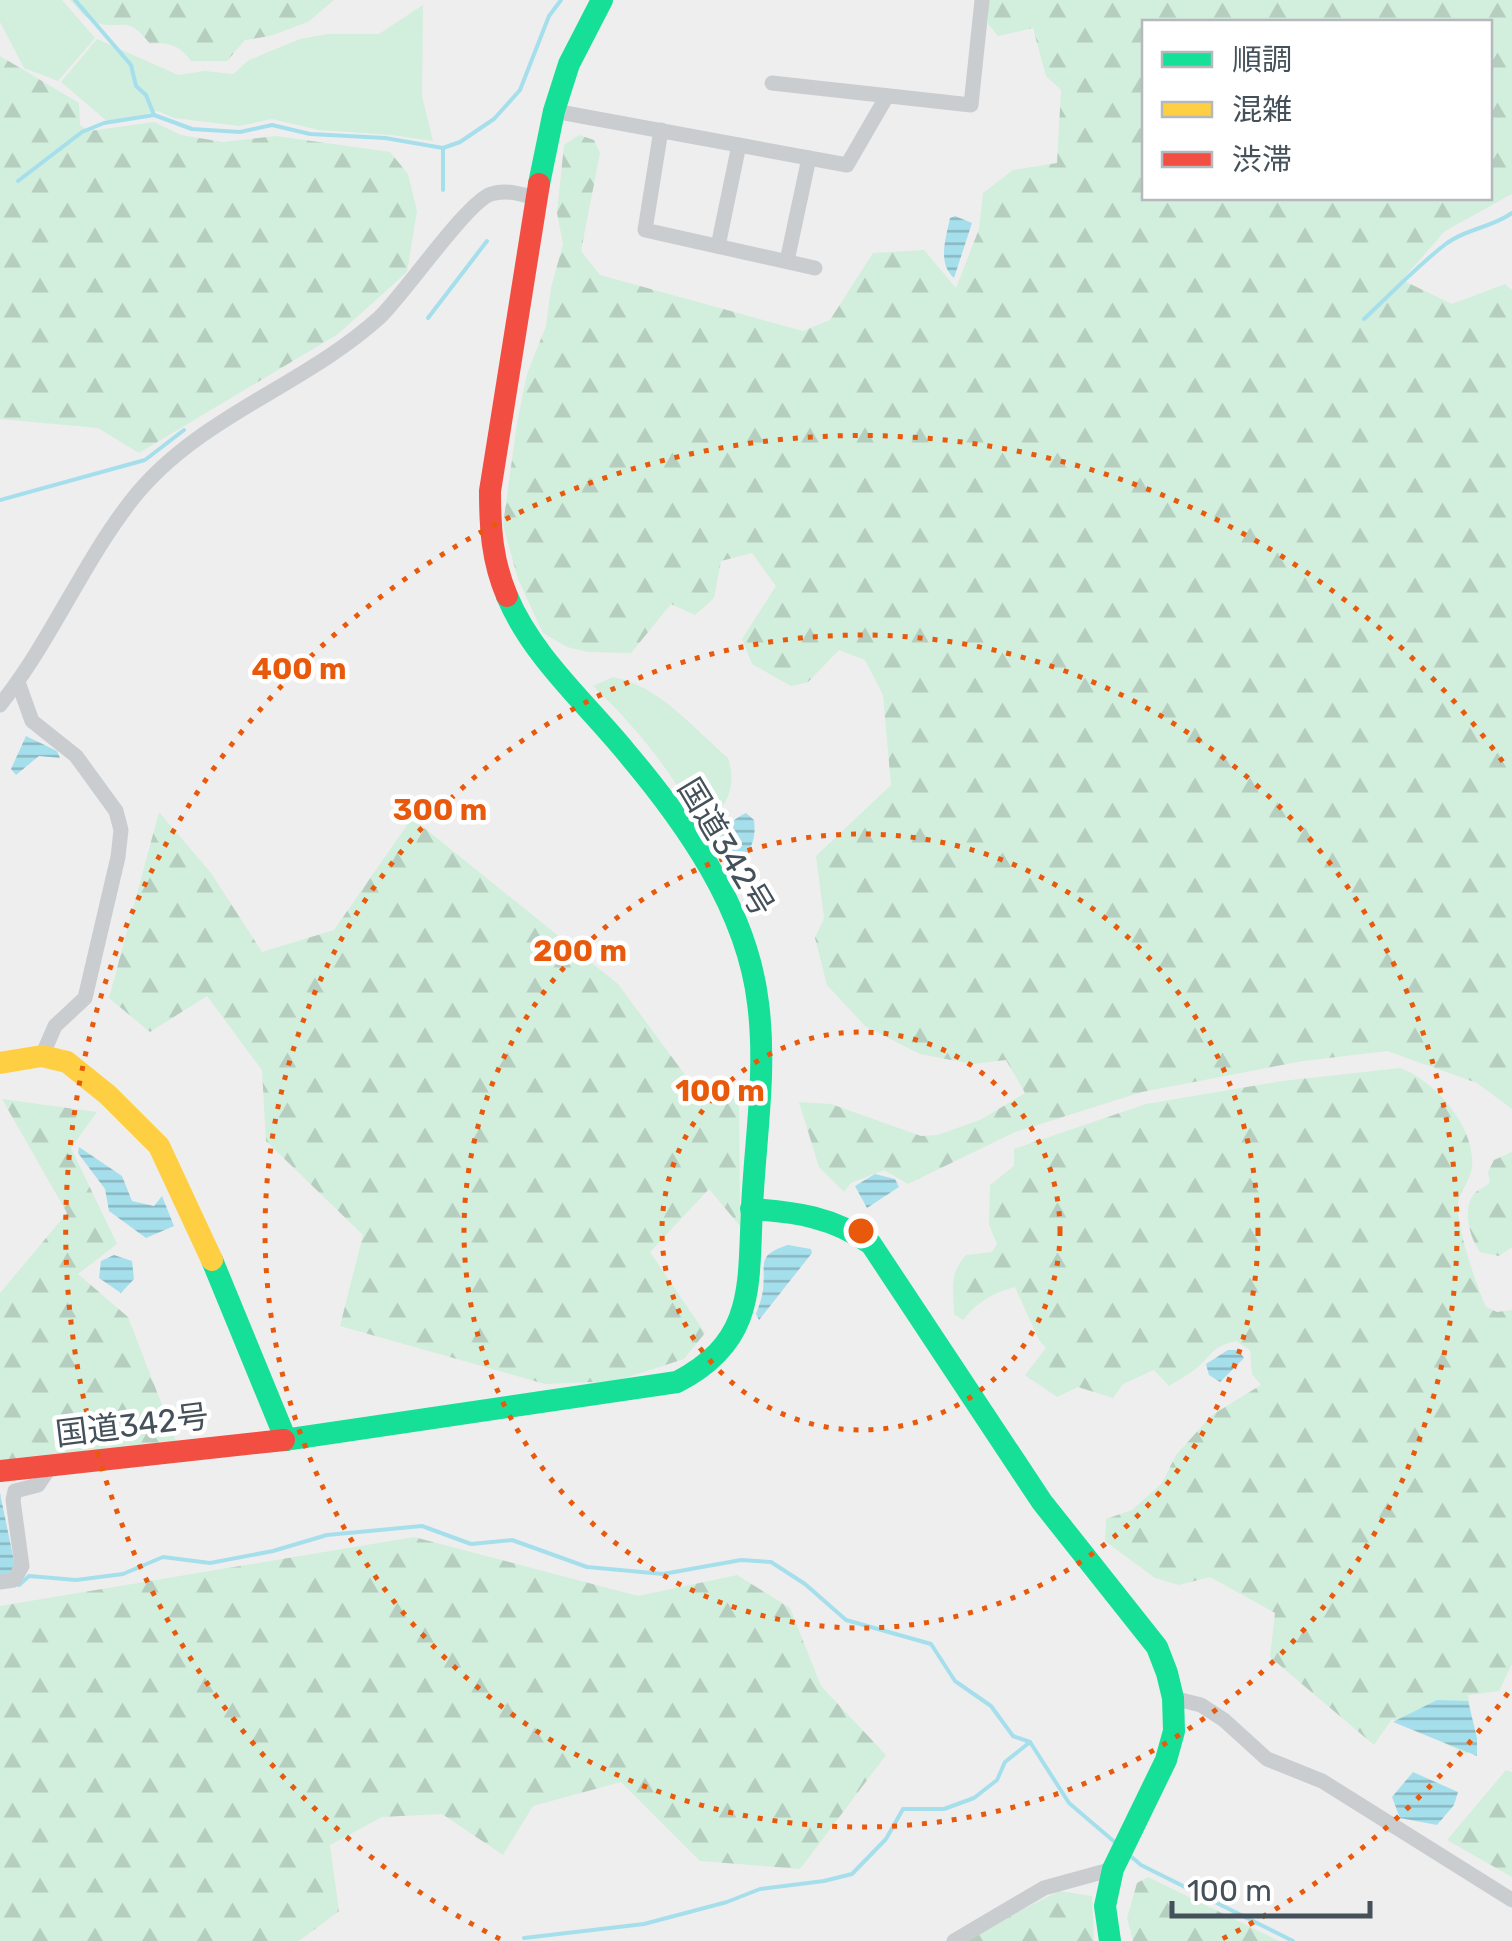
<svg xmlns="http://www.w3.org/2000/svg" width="1512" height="1941" viewBox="0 0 1512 1941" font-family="Rubik,'Noto Sans JP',sans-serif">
	<defs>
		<pattern id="forest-firs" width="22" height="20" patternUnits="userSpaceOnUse" patternTransform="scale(2.5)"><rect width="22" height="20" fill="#d2eedc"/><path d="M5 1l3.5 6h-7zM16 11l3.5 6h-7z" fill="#b6cebf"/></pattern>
		<pattern id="water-rules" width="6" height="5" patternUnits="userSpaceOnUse" patternTransform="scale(2.5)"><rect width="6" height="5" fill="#a6dfec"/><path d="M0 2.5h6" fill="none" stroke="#89b7c2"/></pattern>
	</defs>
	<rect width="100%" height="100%" fill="#efeeee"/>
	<g fill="#d2eedc">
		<polygon points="0,0 62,0 95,38 58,81 24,68 0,22"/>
		<polygon points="423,5 422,96 433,141 391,135 319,130 272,119 239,126 174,118 158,111 108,122 61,82 97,39 178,75 205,71 233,74 249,60 300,39 328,34 379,34"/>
		<path d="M613 677C661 687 692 727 728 758 738 789 725 810 701 828 674 773 637 728 593 686Z"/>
	</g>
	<g fill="url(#forest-firs)" fill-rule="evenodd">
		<path d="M70 0H334L308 22 270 36 245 40 227 61H191C181 46 168 41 150 44 126 12 121 32 94 22 84 18 77 7 70 0Z"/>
		<path d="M988 0H1512V194L1445 231 1402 280 1452 304 1505 284 1512 290V1109L1477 1083 1387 1051 1303 1061 1142 1092 1015 1132 908 1184 884 1170 851 1183 844 1192 819 1167 799 1102 831 1104 921 1136 938 1135 982 1119 1025 1093 1006 1060 972 1064 920 1054 865 1026 827 985 815 938 824 918 816 856 891 785 883 695 865 660 839 650 808 682 791 686 752 664 742 639 776 586 752 553 721 561 714 598 695 615 671 604 631 653 588 652 567 647 543 633 518 579 503 525 517 423 527 374 546 326 551 288 563 244 557 213 564 145 579 135 594 140 600 153 581 251 600 275 803 331 830 320 873 253 924 250 956 288 979 229 983 193 1013 170 1057 163 1061 90 1046 76 1033 28 998 36 988 24ZM1144 22H1490V198H1144Z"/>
		<polygon points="0,56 79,103 80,125 89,131 154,122 181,135 223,142 276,136 390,152 408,174 417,211 407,272 338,334 139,453 98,428 0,419"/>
		<polygon points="159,812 211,873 262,952 334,930 412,818 618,984 691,1083 739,1101 740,1226 709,1189 650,1252 705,1333 684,1359 616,1381 545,1384 340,1326 363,1235 266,1141 262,1070 207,996 150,1032 109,998"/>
		<path d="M1400 1068C1436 1081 1476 1128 1472 1168 1470 1180 1460 1191 1458 1203 1455 1223 1477 1287 1486 1307L1497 1312 1512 1310V1664L1499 1691 1468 1695 1475 1737 1467 1754 1392 1719 1374 1745 1270 1657 1275 1613 1210 1577 1179 1585 1155 1578 1105 1541 1106 1519 1132 1510 1162 1483 1176 1455 1212 1415 1261 1385 1252 1374 1250 1350 1236 1341C1211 1347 1214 1353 1197 1368 1188 1375 1178 1380 1169 1386L1154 1370 1123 1384 1113 1398 1078 1387 1057 1397 1025 1375 1046 1348 1039 1340 1015 1287C992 1293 978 1302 963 1320L954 1314C954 1289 948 1275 966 1255L992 1252 997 1244 989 1225 990 1185 1014 1166V1149L1146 1104 1282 1081Z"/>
		<polygon points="2,1099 97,1112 71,1148 117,1244 78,1274 128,1317 176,1441 0,1461 0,1293 67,1213"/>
		<path d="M1512 1152V1247L1499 1256 1480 1252C1470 1238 1461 1208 1475 1193 1480 1188 1486 1187 1490 1182L1488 1172 1494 1160Z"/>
		<polygon points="414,1537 638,1596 737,1575 790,1608 821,1686 886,1755 800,1869 700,1861 621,1782 533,1806 503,1855 442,1814 382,1817 330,1845 339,1911 299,1941 0,1941 0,1606"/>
		<polygon points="1506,1770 1512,1772 1512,1877 1447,1840"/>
		<polygon points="1148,1877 1279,1941 1133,1941 1127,1918 1137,1883"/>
		<polygon points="1059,1891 1092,1896 1094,1941 961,1941"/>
	</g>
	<g fill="url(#water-rules)">
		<path d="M955 216 972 223 954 278C937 263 946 238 950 218Z"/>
		<polygon points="26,736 57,751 60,758 39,756 16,775 11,769"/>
		<path d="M746 813 754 820C756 836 753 846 743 859L716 854 714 847C723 831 729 821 746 813Z"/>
		<polygon points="79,1147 122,1176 132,1201 154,1206 162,1196 174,1226 146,1238 109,1211 105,1189 78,1153"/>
		<polygon points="875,1174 895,1179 899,1187 867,1208 855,1186"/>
		<path d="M788 1245 811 1249 812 1253 759 1320 756 1314C759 1306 762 1298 763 1290 766 1263 756 1255 788 1245Z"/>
		<polygon points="114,1255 132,1261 134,1279 121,1293 99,1278 101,1261"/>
		<polygon points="1228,1350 1239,1350 1244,1358 1220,1382 1209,1375 1206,1364"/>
		<polygon points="0,1493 15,1566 9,1574 0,1575"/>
		<polygon points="1437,1700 1468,1701 1477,1738 1477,1756 1393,1722"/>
		<polygon points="1413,1772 1458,1792 1454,1805 1437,1825 1400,1818 1392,1797"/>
	</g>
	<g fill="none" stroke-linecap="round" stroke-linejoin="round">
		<g stroke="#a6dfec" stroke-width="4">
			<polyline points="75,0 131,65 136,86 146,95 154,115 192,129 240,132 272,125 310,134 385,138 443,148 460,142 494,119 520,90 549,16 561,0"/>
			<polyline points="443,150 443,190"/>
			<polyline points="18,181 82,132 104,123 154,115"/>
			<polyline points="428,318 487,241"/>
			<path d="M1364 319C1391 294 1418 265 1447 243 1468 228 1491 228 1512 213"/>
			<polyline points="0,500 145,460 184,430"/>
			<polyline points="19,1585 29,1576 76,1580 123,1574 163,1557 210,1563 273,1551 327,1535 422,1526 471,1544 512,1540 587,1567 663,1574 741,1560 771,1562 805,1584 846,1620 931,1644 955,1681 991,1706 1013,1736 1030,1742 1069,1803 1117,1844"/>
			<polyline points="1128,1854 1141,1865 1293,1941"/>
			<polyline points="524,1938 644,1924 727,1902 760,1889 824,1881 852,1874 886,1839 903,1809 944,1809 974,1798 997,1780 1005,1762 1030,1742"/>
		</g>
		<g stroke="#cacdcf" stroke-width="15">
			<polyline points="772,83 971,105 982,0"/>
			<polyline points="554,111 847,165 887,96"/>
			<polyline points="661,130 645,230 815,268"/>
			<polyline points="718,246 739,145"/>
			<polyline points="787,261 809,158"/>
			<polyline points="18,682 32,721 76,756 116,811 121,830 118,857 85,998 55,1026 42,1056"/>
			<path d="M0 705C51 641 82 564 131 501 196 417 303 387 380 317 405 293 467 202 491 194 506 189 521 194 536 198"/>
			<polyline points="0,1582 14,1580 22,1566 13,1500 15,1491 38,1485 50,1467"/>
			<polyline points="1173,1698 1201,1705 1224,1720 1267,1759 1322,1781 1512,1900"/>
			<polyline points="954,1941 1044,1888 1113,1869"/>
		</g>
		<g stroke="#16e098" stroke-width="22">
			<polyline points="539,184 554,111 569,64 602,0"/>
			<path d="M751 1209C796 1212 833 1217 871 1244L1042 1502 1157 1647 1167 1673 1173 1698 1174 1731 1166 1760 1113 1869 1105 1906 1110 1941"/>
			<polyline points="212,1260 286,1440"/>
			<path d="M284 1440 677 1382C756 1341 748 1286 752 1208 755 1140 767 1071 758 1003 747 909 686 823 626 752 585 702 532 656 507 596"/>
		</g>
		<polyline stroke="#ffcf43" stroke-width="22" points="0,1063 42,1056 67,1062 108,1095 159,1146 212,1260"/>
		<g stroke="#f24e42" stroke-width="22">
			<path d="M507 596C492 561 490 528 490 491L539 184"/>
			<polyline points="0,1471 284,1440"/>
		</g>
	</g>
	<g fill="none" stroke="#e8590c" stroke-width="5" stroke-dasharray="5 10">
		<circle cx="861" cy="1231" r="199"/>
		<circle cx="861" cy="1231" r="397"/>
		<circle cx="861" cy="1231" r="596"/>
		<path d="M1508 1693A795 795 0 0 1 1222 1939M500 1939A795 795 0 1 1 1508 769"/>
	</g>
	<g text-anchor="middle" stroke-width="9" stroke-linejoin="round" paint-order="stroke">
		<g font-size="32" fill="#45515a" stroke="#fff">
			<text transform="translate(726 847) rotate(59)" y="11">国道342号</text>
			<text transform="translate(132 1425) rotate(-7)" y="11">国道342号</text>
		</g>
	</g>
	<circle cx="861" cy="1231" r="15" fill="#e8590c" stroke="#fff" stroke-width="5"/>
	<g font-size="30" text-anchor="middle" font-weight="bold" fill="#e8590c" stroke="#fff" stroke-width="9" stroke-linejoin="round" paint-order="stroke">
		<text x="299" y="679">400 m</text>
		<text x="440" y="820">300 m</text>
		<text x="580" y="961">200 m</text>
		<text x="720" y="1101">100 m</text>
	</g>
	<rect x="1142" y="20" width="350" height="180" fill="#ffffff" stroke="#b5b9bd" stroke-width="2.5"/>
	<rect x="1162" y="52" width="50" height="15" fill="#16e098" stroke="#b5b9bd" stroke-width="2.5"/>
	<text x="1232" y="70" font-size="30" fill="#45515a">順調</text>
	<rect x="1162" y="102" width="50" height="15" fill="#ffcf43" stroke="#b5b9bd" stroke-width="2.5"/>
	<text x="1232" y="120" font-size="30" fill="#45515a">混雑</text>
	<rect x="1162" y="152" width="50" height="15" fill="#f24e42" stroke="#b5b9bd" stroke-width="2.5"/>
	<text x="1232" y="170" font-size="30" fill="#45515a">渋滞</text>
	<path d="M1172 1901v15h198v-15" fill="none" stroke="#45515a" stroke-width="5"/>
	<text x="1187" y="1901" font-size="30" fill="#45515a" stroke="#ffffff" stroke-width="8" paint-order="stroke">100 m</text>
</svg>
